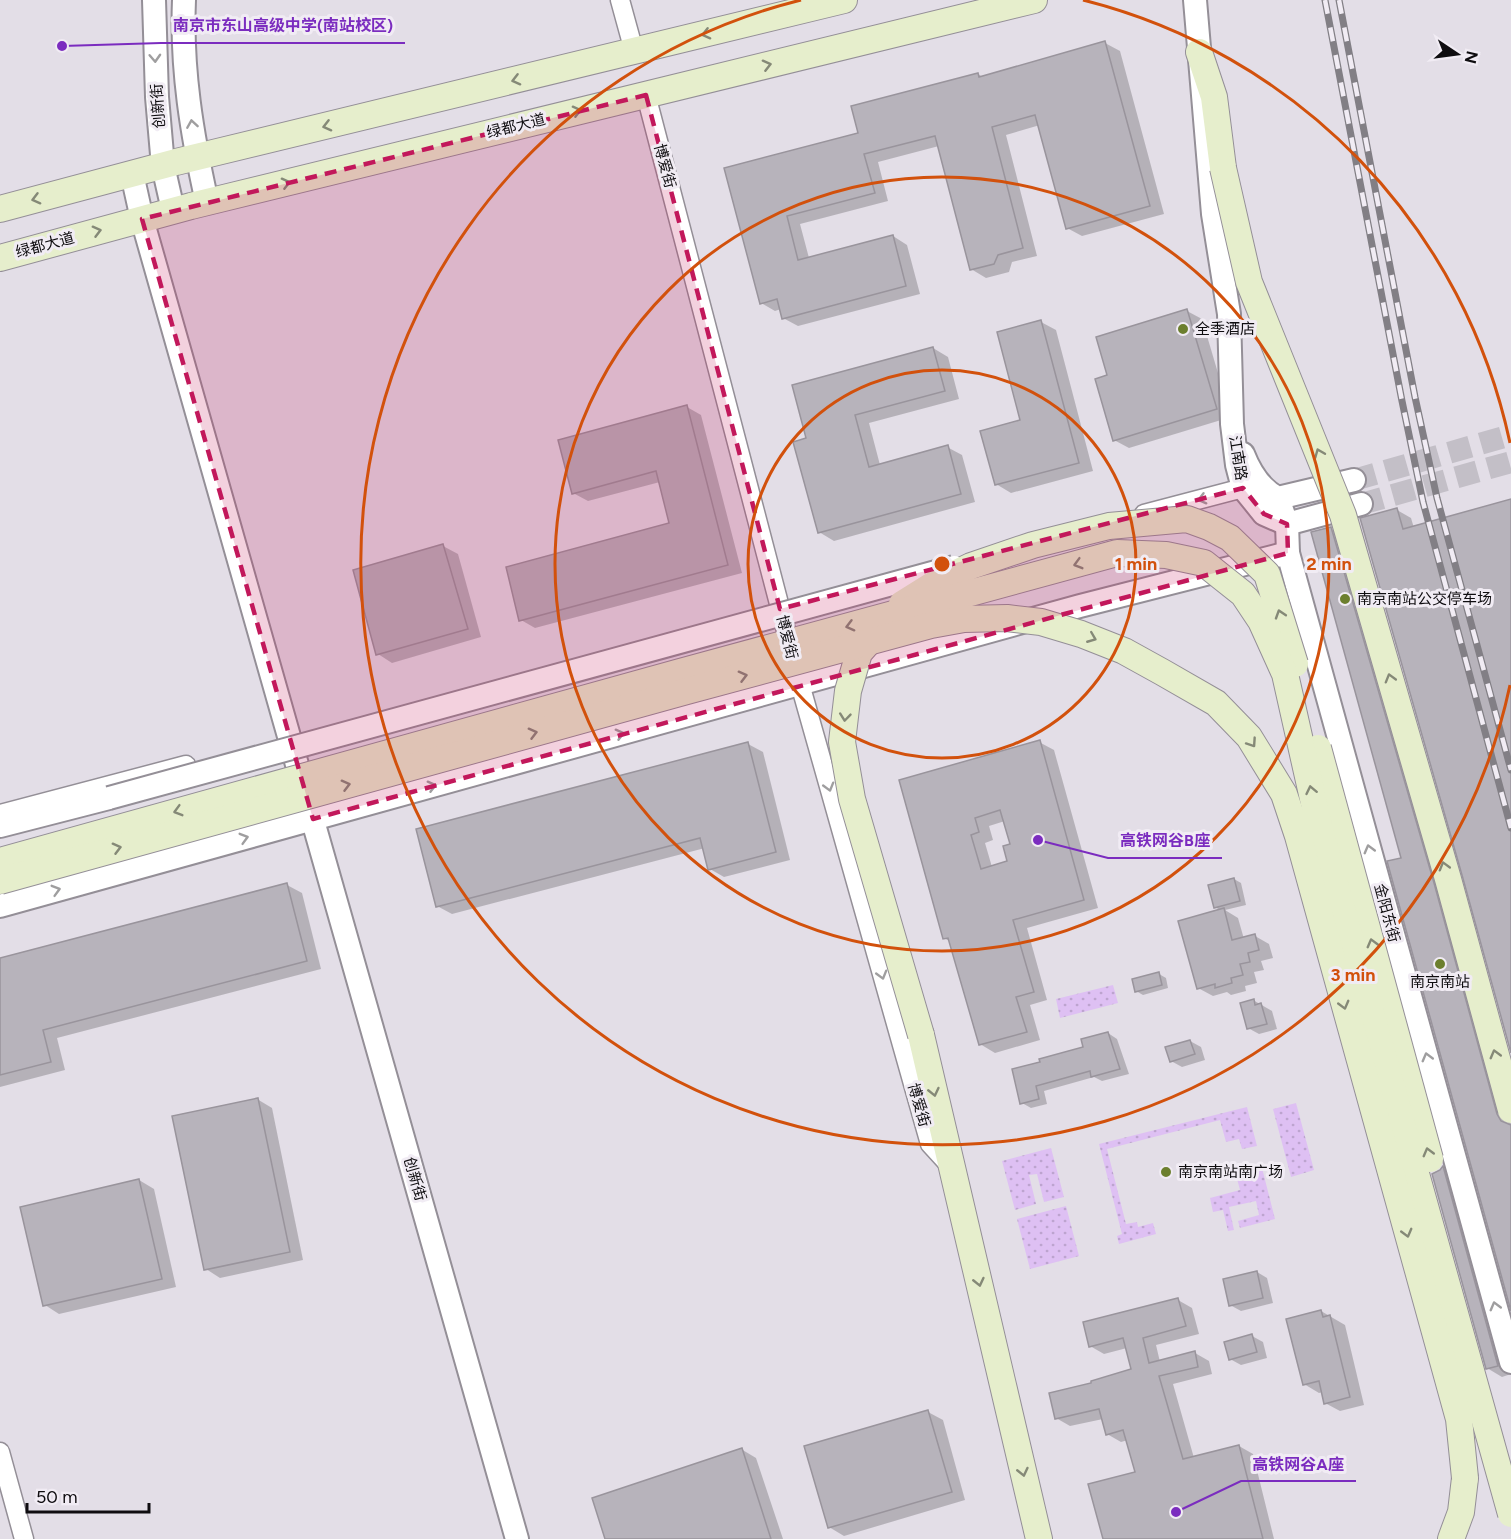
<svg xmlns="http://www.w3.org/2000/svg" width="1511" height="1539" viewBox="0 0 1511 1539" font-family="Figtree,'Noto Sans SC',sans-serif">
	<defs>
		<pattern id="green-dots" width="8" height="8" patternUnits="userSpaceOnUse" patternTransform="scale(1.5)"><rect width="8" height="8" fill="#dec0f3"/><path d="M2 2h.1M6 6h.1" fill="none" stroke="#bda4cf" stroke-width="1.8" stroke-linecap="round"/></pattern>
	</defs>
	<rect width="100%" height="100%" fill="#e3dee7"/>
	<g fill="url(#green-dots)">
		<polygon points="1113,985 1118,1003 1060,1018 1056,999"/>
		<polygon points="1296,1103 1314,1170 1291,1177 1273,1109"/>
		<polygon points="1247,1107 1257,1146 1242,1149 1239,1139 1226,1142 1220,1120 1107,1149 1126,1224 1137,1222 1138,1227 1153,1223 1156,1234 1119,1244 1117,1236 1122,1234 1099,1144"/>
		<polygon points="1051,1148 1064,1197 1044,1202 1037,1174 1029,1175 1036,1204 1015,1210 1002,1161"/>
		<polygon points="1262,1168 1275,1219 1240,1228 1238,1221 1259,1215 1256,1201 1229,1207 1234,1230 1228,1231 1223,1210 1213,1212 1210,1198 1240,1190 1236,1175"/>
		<polygon points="1066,1206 1079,1256 1030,1269 1017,1219"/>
	</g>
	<g fill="#0003" fill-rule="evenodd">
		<polygon points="1105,43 1120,51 1164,214 1082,236 1067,228 1040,125 1006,135 1037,256 1012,262 1009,272 986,278 971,269 939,146 878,162 888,201 800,224 809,258 893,236 907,245 920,294 798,326 783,318 781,309 775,311 761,303 726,169 860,134 978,74 984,78"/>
		<polygon points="1187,311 1202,319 1231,417 1129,448 1114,440 1109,376"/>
		<polygon points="1041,322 1056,330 1093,471 1011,493 996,484 1022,421"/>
		<polygon points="933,348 948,357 959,399 869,423 880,465 947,447 962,455 975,502 834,541 819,532 808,439"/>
		<polygon points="687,407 701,415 742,573 535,628 521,620 671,524 660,482 588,501 573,493"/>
		<polygon points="1511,501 1511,1047 1397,510 1411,518 1414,528"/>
		<polygon points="1330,528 1345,537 1448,892 1511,1124 1511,1306 1403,859"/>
		<polygon points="443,546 458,554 481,637 392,663 378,654"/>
		<path d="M1039 742 1054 750 1098 908 1027 928 1047 1000 1030 1005 1040 1040 995 1053 980 1044 951 942 944 938 900 781ZM1005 821 1012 845 1009 862 992 867 985 843 993 840 989 826Z"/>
		<polygon points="748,744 763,752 790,860 724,877 710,869 705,848 452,914 437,906"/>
		<polygon points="1234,879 1241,883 1246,905 1225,910 1238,918 1244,939 1255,936 1269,944 1273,958 1261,961 1264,970 1254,972 1257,983 1245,986 1246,991 1231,995 1227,992 1213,996 1198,988 1221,911 1215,907"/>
		<polygon points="287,885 302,893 321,969 57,1038 65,1070 0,1087 0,960"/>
		<polygon points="1159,974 1166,978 1168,988 1143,995 1136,991"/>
		<polygon points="1253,1000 1272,1011 1277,1029 1259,1034 1248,1028"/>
		<polygon points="1108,1033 1117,1039 1129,1074 1102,1081 1094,1077 1044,1091 1047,1104 1031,1108 1022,1103 1013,1070 1085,1048"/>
		<polygon points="1190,1041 1201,1047 1205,1060 1182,1067 1171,1061"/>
		<polygon points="257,1099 272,1108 303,1260 220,1278 206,1269"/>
		<polygon points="1443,1168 1457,1176 1511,1371 1511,1374 1502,1377 1487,1368"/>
		<polygon points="139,1180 154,1189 176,1287 59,1314 45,1305"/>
		<polygon points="1257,1272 1267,1278 1273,1303 1241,1311 1230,1305"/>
		<polygon points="1178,1300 1192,1308 1199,1334 1156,1345 1160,1362 1195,1353 1209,1361 1212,1374 1173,1384 1194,1458 1239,1446 1253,1454 1274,1539 1104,1539 1137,1473 1128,1440 1121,1442 1107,1434 1103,1419 1070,1426 1056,1418 1093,1384 1133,1370 1127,1348 1104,1354 1090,1346"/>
		<polygon points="1321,1311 1345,1325 1364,1405 1340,1411 1325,1403 1323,1392 1319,1393 1304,1384"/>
		<polygon points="1252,1336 1263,1342 1267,1358 1241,1365 1230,1359"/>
		<polygon points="928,1412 943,1420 965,1500 844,1536 829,1527"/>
		<polygon points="741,1449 756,1458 783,1539 607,1539"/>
	</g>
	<g fill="#b7b3bb" stroke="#99949c" stroke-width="1.5" fill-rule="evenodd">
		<polygon points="1105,41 1150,206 1066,229 1035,115 992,127 1023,248 998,255 994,264 970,270 935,136 864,154 875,193 787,216 798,260 893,235 906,286 782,319 777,299 760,304 724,168 858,133 851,106 978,73 979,77"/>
		<polygon points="1187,309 1217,409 1113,441 1095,379 1107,375 1096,337"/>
		<polygon points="1041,320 1079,463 995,485 980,431 1020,420 997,332"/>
		<polygon points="933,347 945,391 855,415 869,467 948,445 961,494 818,533 793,442 806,438 792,385"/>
		<polygon points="687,405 728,565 519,621 506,567 669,523 656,471 572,494 558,440"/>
		<polygon points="1511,499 1511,1053 1462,875 1360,518 1397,508 1403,529"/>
		<polygon points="1331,527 1434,883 1497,1114 1501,1121 1511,1125 1511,1311 1387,861 1401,858 1311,532"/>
		<polygon points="443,544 468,629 376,655 353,570"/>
		<path d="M1040 740 1084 900 1013 920 1034 992 1016 997 1027 1032 979 1045 948 938 943 939 899 780ZM1000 810 1010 844 1003 846 1007 861 981 869 971 835 979 832 975 818Z"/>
		<polygon points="748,742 776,852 708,870 700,838 436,907 416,829"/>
		<polygon points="1234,878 1240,901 1214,908 1208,885"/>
		<polygon points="287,883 307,961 43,1030 51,1062 0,1075 0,958"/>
		<polygon points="1224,908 1232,940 1255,934 1259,950 1248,953 1250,962 1240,964 1243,975 1231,978 1232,983 1215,988 1215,984 1197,989 1178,921"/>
		<polygon points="1159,972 1162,985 1135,992 1132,979"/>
		<polygon points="1254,999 1255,1005 1261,1003 1267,1024 1247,1029 1240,1003"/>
		<polygon points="1108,1032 1120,1069 1091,1077 1090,1071 1036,1086 1039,1099 1020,1104 1012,1069 1040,1062 1039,1059 1083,1047 1081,1039"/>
		<polygon points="1190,1040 1195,1054 1170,1062 1165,1047"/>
		<polygon points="258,1098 290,1252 204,1270 172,1116"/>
		<polygon points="1443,1166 1498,1366 1486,1369 1432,1174 1440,1170"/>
		<polygon points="139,1179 162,1279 43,1306 20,1207"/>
		<polygon points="1257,1271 1263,1298 1229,1306 1223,1279"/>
		<polygon points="1178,1298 1186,1326 1143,1338 1149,1363 1195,1351 1198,1367 1159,1376 1183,1459 1239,1445 1263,1539 1103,1539 1088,1484 1135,1472 1123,1430 1106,1435 1099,1409 1055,1419 1049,1393 1091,1383 1091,1381 1131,1369 1123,1338 1089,1347 1083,1322"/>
		<polygon points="1321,1310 1323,1317 1330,1315 1350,1397 1324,1404 1319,1381 1303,1385 1286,1319"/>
		<polygon points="1252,1334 1257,1352 1229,1360 1224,1342"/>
		<polygon points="928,1410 952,1492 828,1528 804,1446"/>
		<polygon points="742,1448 771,1539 605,1539 592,1498"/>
	</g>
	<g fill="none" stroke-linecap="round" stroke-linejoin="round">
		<g stroke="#c3bfc7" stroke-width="22" stroke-dasharray="22 11" stroke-linecap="butt">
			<polyline points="1354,480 1511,435"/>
			<polyline points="1361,504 1511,462"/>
		</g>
		<g stroke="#948f97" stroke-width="21">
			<g id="minor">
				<polyline points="620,0 634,51"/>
				<polyline points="646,95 800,684 930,1144 951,1167"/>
				<polyline points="1144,514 1243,488 1252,480"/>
				<polyline points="0,814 186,765"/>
				<polyline points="0,1452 24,1539"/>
			</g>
		</g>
		<g stroke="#948f97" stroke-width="26">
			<g id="tertiary">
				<polyline points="154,0 157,97 163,166 173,210"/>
				<path d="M184 0C181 69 192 135 207 202"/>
				<polyline points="1195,0 1213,214 1229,314 1232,424 1237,465 1243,488 1264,514 1287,524 1361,504"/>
				<polyline points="132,174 142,219 517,1539"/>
				<path d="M1243 454C1250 472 1260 489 1278 498L1354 480"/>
				<polyline points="1278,498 1287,524 1288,553 1511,1362"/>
				<polyline points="0,826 109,798"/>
				<polyline points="0,906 1080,606 1288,553"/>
			</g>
		</g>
		<g stroke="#948f97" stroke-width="28">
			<g id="secondary">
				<polyline points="1199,52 1214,97 1223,168"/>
				<polyline points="0,209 176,162 844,0"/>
				<polyline points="0,258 191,206 1034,0"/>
				<polyline points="921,1035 1039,1539"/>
				<polyline points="1451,1539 1461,1512 1465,1478"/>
			</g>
		</g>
		<use href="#minor" stroke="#fff" stroke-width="18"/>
		<use href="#tertiary" stroke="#fff" stroke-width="22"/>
		<use href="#secondary" stroke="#e6eecc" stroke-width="26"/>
		<g stroke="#827f85" stroke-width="7">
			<g id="rail">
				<polyline points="1325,0 1402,401 1423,502 1511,828"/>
				<polyline points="1339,0 1415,397 1437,498 1511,770"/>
			</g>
		</g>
		<use href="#rail" stroke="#f1ecf4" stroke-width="4.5" stroke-dasharray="14" stroke-linecap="butt"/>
		<g stroke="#948f97" stroke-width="26" stroke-linecap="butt">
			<polyline id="tertiary-bridge" points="109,798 954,567"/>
		</g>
		<g stroke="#948f97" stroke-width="28" stroke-linecap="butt">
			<g id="secondary-bridge">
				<polyline points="1223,168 1249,282 1343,515 1448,879 1511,1110"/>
				<polyline points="902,604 934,584 971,566 1033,545 1109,526 1187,519 1209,527 1230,538 1267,574 1295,664"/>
				<polyline points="874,636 859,653 848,691 842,742 852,799 921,1035"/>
				<polyline points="1318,748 1430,1159"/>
				<polyline points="0,861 680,672 1117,553 1166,555 1204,563 1243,594 1261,621 1285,674 1320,830 1511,1514"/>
				<polyline points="0,881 687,691 931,625 964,619 1007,618 1041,622 1081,634 1124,651 1162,672 1216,703 1249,737 1284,794 1298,836 1459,1419 1465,1478"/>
			</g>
		</g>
		<use href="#tertiary-bridge" stroke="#fff" stroke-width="22"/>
		<use href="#secondary-bridge" stroke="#e6eecc" stroke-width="26"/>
	</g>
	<defs><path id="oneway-chevron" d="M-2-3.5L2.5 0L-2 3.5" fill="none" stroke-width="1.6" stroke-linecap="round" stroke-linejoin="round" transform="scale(1.5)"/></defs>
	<g stroke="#858977">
		<use href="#oneway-chevron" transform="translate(706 34) rotate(166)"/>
		<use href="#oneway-chevron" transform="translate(767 65) rotate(-14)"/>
		<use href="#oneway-chevron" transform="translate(516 80) rotate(166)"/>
		<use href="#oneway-chevron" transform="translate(577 111) rotate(-14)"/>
		<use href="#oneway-chevron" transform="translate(327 126) rotate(166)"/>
		<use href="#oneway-chevron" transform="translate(286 183) rotate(-14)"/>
		<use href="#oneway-chevron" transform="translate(36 199) rotate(165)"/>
		<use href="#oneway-chevron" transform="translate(97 231) rotate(-15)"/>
		<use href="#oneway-chevron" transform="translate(1319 453) rotate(-112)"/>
		<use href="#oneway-chevron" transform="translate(1078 564) rotate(164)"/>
		<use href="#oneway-chevron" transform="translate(1280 614) rotate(-108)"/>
		<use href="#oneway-chevron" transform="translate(850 626) rotate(165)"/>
		<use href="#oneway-chevron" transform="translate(1092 638) rotate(22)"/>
		<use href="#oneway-chevron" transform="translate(743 676) rotate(-15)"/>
		<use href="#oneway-chevron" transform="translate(1390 678) rotate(-106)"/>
		<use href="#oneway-chevron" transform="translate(845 717) rotate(96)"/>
		<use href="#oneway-chevron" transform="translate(533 733) rotate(-15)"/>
		<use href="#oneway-chevron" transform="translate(1252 743) rotate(56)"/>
		<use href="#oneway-chevron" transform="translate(346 785) rotate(-15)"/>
		<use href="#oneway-chevron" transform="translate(1311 790) rotate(-102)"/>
		<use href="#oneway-chevron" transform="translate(178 811) rotate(164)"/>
		<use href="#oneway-chevron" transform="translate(117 848) rotate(-15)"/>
		<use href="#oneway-chevron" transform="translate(1444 866) rotate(-106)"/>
		<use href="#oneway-chevron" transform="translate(1372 943) rotate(-105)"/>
		<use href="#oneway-chevron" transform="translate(1344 1005) rotate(75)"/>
		<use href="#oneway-chevron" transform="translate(1495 1054) rotate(-105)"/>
		<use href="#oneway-chevron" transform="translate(934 1092) rotate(77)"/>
		<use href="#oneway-chevron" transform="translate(1428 1152) rotate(-105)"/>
		<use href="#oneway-chevron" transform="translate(1407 1233) rotate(75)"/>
		<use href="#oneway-chevron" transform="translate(979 1282) rotate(77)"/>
		<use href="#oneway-chevron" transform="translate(1023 1472) rotate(77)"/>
	</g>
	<g stroke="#9f9e9f">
		<use href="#oneway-chevron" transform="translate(155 58) rotate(87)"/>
		<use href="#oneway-chevron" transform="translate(192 124) rotate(-99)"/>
		<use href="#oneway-chevron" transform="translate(1202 499) rotate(165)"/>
		<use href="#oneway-chevron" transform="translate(620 734) rotate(-15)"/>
		<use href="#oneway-chevron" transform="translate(432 786) rotate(-15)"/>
		<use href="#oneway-chevron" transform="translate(829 787) rotate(74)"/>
		<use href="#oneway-chevron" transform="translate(244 838) rotate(-16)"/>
		<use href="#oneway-chevron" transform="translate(1369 849) rotate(-105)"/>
		<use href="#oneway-chevron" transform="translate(56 890) rotate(-16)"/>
		<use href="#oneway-chevron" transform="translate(882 975) rotate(74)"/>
		<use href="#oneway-chevron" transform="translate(1427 1057) rotate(-105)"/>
		<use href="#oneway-chevron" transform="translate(1495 1306) rotate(-105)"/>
	</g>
	<path fill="#c2185b" fill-opacity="0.2" stroke="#c2185b" stroke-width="4.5" stroke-dasharray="12 8" stroke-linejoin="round" d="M646 95 780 609 1243 488 1264 514 1287 524 1288 553 313 819 142 219Z"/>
	<g fill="none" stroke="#d2510c" stroke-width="3">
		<circle cx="942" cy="564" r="194"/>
		<circle cx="942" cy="564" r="387"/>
		<path d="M1510 685A581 581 0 1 1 801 0M1083 0A581 581 0 0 1 1510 443"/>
	</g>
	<g fill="#6c7f2e" stroke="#f1ecf4" stroke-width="2">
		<circle cx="1183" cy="329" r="6"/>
		<circle cx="1345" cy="599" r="6"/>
		<circle cx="1440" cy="964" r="6"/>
		<circle cx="1166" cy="1172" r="6"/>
	</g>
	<g text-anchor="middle" stroke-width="6" stroke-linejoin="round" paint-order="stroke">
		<g font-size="15" fill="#0f0d10" stroke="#f1ecf4">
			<text transform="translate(158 106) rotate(-94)" y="5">创新街</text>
			<text transform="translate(516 126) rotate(-14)" y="5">绿都大道</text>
			<text transform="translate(665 166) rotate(75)" y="5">博爱街</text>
			<text transform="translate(45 245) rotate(-15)" y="5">绿都大道</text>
			<text transform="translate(1238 458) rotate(81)" y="5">江南路</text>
			<text transform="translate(787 637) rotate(76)" y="5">博爱街</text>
			<text transform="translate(1387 913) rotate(75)" y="5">金阳东街</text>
			<text transform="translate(919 1105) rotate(74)" y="5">博爱街</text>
			<text transform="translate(415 1179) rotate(74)" y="5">创新街</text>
		</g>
		<g font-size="15" fill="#0f0d10" stroke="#f1ecf4" text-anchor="start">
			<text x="1195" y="334">全季酒店</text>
			<text x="1357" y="604">南京南站公交停车场</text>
			<text x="1440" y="987" text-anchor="middle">南京南站</text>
			<text x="1178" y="1177">南京南站南广场</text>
		</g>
	</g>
	<circle cx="942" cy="564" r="9" fill="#d2510c" stroke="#f1ecf4" stroke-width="3"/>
	<g font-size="18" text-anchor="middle" font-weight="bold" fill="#d2510c" stroke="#f1ecf4" stroke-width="6" stroke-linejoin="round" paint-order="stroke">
		<text x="1136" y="570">1 min</text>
		<text x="1329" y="570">2 min</text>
		<text x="1353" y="981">3 min</text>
	</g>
	<path fill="none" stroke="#7b2cbf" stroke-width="2" d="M62 46L161 43H405M1038 840L1108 858H1222M1176 1512L1241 1481H1356"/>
	<g fill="#7b2cbf" stroke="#f1ecf4" stroke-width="2">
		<circle cx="62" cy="46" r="6"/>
		<circle cx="1038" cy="840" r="6"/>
		<circle cx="1176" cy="1512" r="6"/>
	</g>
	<g font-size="16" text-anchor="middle" font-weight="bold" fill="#7b2cbf" stroke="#f1ecf4" stroke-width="6" stroke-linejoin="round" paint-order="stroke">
		<text x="283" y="31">南京市东山高级中学(南站校区)</text>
		<text x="1165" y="846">高铁网谷B座</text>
		<text x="1298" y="1470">高铁网谷A座</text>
	</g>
	<g transform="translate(1457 54) rotate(103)" stroke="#f1ecf4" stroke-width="4.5" paint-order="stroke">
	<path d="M0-4.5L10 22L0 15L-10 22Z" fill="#0f0d10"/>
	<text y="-9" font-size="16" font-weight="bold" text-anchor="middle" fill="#0f0d10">N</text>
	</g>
	<path d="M27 1503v9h122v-9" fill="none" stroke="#0f0d10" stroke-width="3"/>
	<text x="36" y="1503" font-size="18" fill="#0f0d10" stroke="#f1ecf4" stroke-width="4.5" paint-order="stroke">50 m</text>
</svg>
